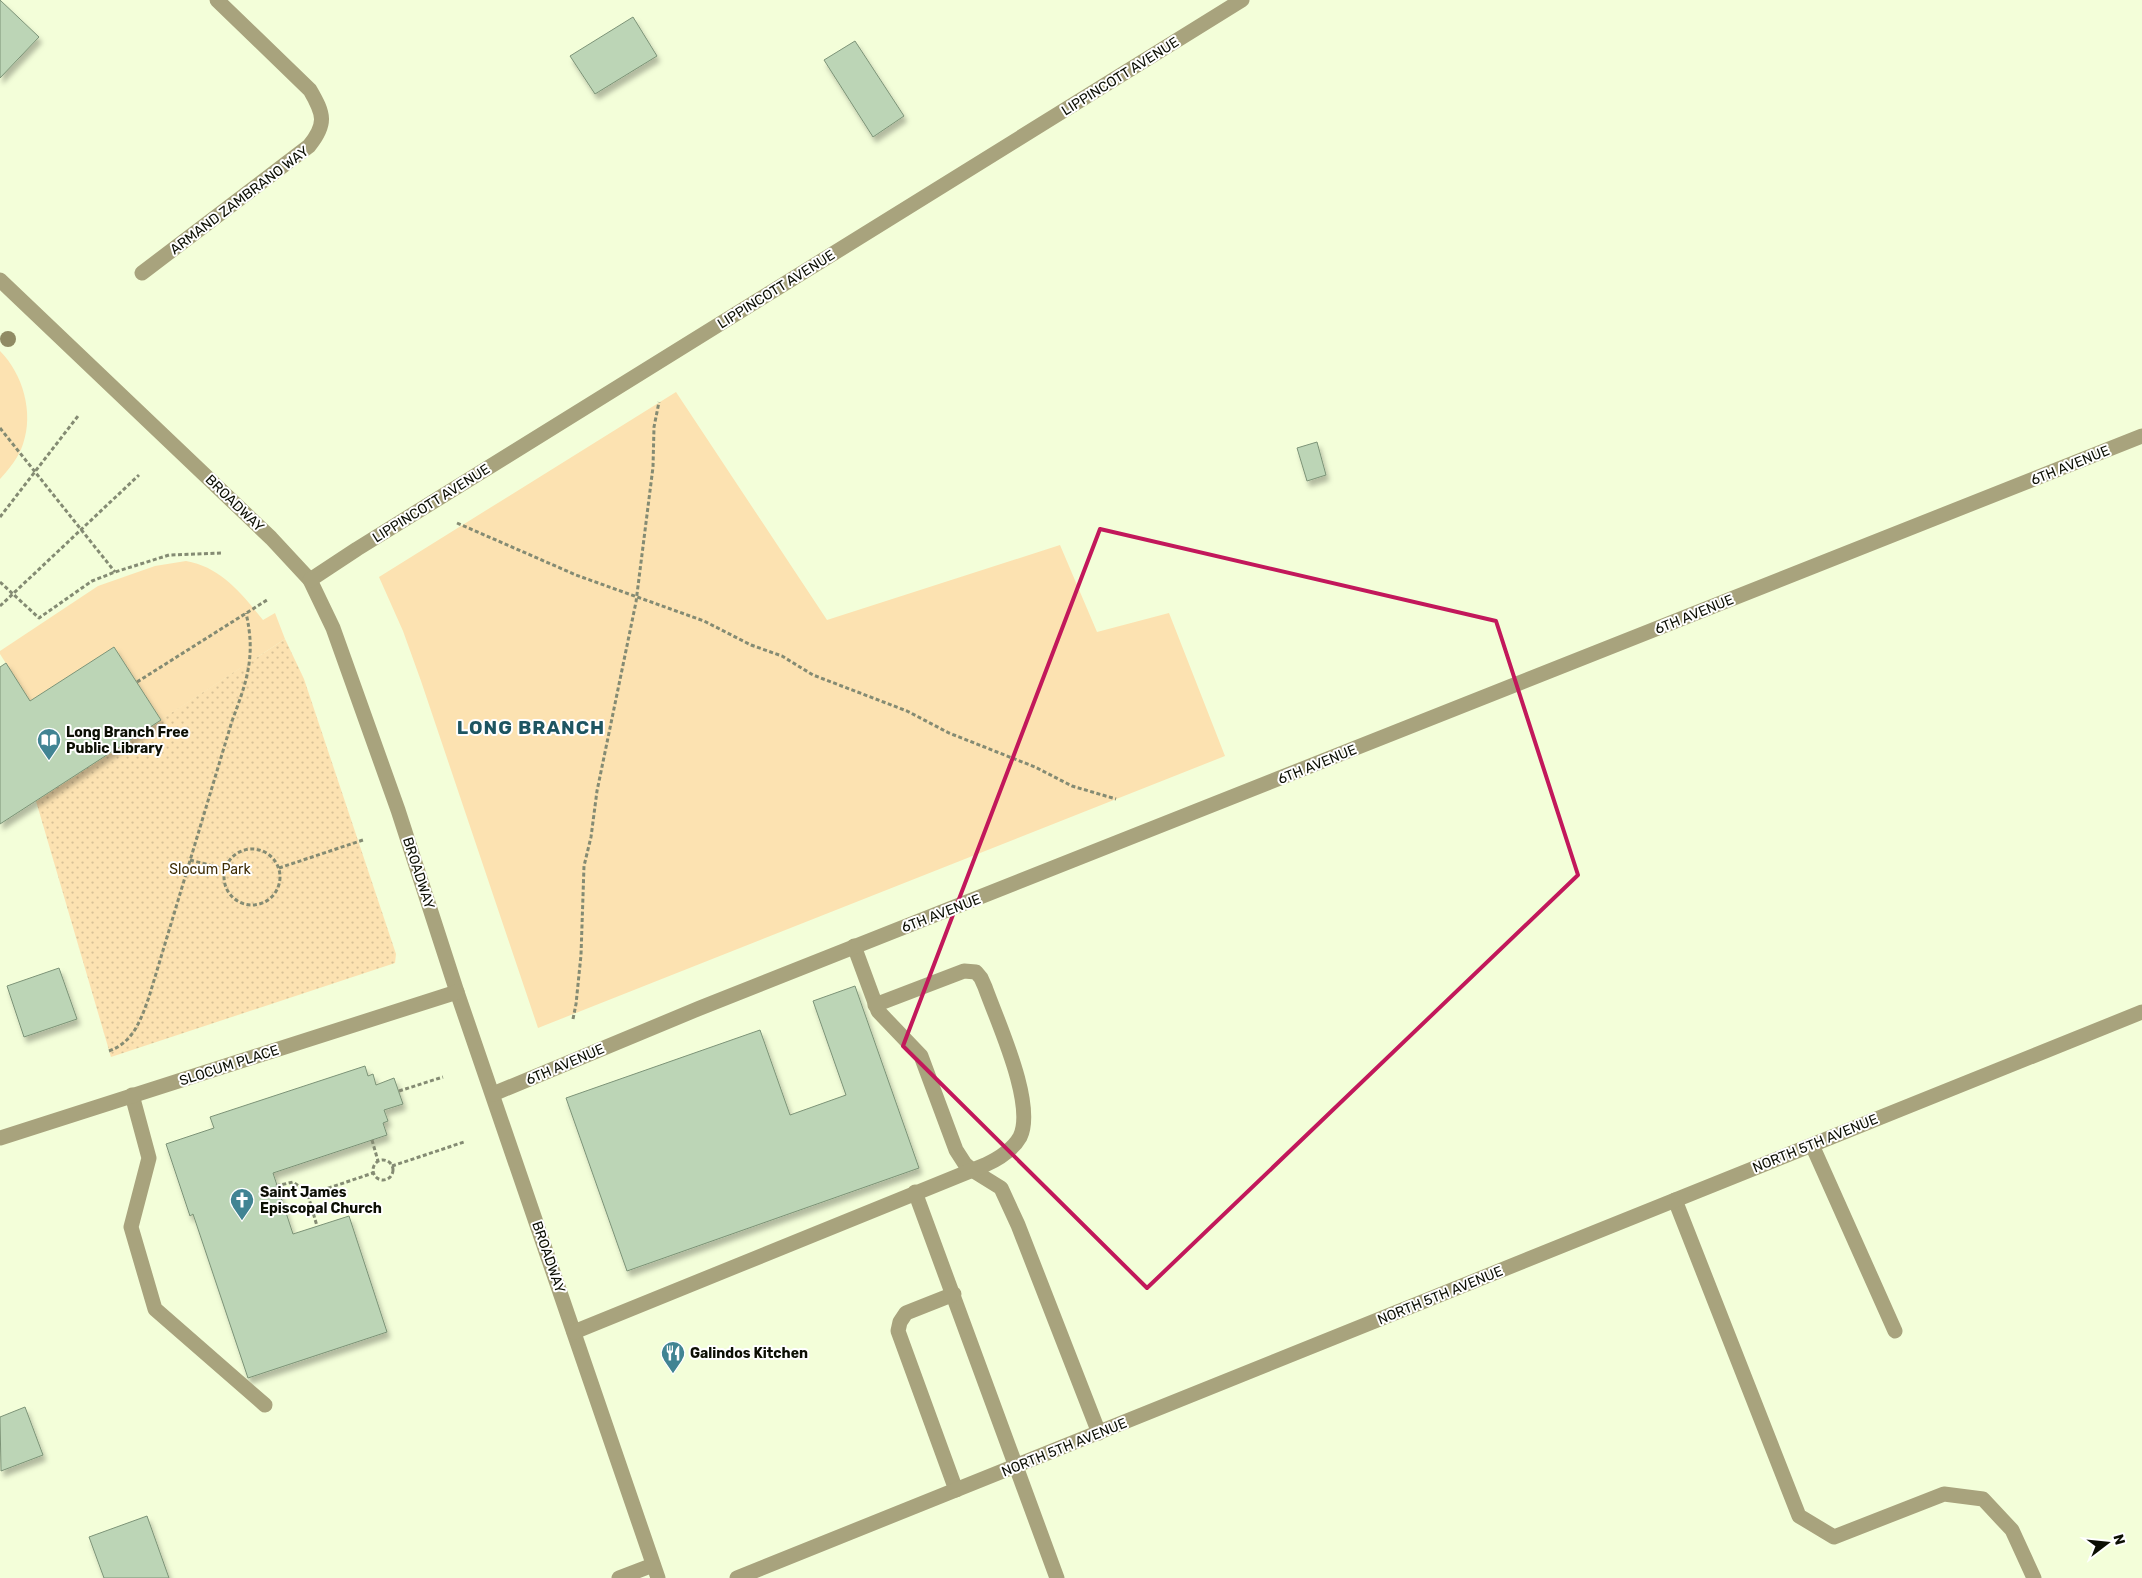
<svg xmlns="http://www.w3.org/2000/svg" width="2142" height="1578" viewBox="0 0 2142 1578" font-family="Rubik,sans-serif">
	<defs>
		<pattern id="park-dots" width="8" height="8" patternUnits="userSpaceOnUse" patternTransform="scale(1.25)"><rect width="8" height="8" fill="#fce2b1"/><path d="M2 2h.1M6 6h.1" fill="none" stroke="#d7c197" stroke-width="1.8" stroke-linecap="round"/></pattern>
		<filter id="shadow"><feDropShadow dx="3" dy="5.5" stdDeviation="2.5" flood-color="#0004"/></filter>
	</defs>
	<rect width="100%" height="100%" fill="#f3fed9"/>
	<g fill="#fce2b1">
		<path d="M0 351C23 374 34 413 23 444 19 457 9 469 0 479Z"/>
		<polygon points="676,392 827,620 1060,545 1097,632 1169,613 1225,756 538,1028 421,681 403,631 379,577"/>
		<path d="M186 561C221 567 242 594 263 620L275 613 285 639 161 720 114 647 30 701 0 654V651L98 586 155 566Z"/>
	</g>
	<polygon fill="url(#park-dots)" points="285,639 304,679 396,954 395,963 111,1057 36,801"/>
	<g fill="#bcd5b6" stroke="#7c9377" filter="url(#shadow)">
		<polygon points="0,0 39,37 0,78"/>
		<polygon points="633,17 657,56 595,94 570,56"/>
		<polygon points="855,41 904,116 873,137 824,60"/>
		<polygon points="1317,442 1326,475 1307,481 1297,448"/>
		<polygon points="114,647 161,720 0,824 0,667 6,663 30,701"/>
		<polygon points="59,968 77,1019 24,1037 7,986"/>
		<polygon points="855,986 919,1168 627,1271 566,1098 760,1030 790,1115 846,1095 813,1001"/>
		<polygon points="365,1066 368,1076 373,1074 376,1085 394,1078 403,1104 384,1110 388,1121 383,1123 387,1135 273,1173 293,1234 349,1216 387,1332 248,1378 193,1214 190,1216 166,1144 214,1128 210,1117"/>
		<polygon points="25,1407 43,1455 1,1471 0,1417"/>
		<polygon points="147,1516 169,1578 104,1578 89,1537"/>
	</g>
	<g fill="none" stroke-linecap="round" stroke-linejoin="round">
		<g stroke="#848b73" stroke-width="3" stroke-dasharray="4 2.5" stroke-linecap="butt">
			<polyline points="0,428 115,572"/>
			<polyline points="0,517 78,416"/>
			<polyline points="457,523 576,575 704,621 751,645 782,656 813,675 907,711 949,733 1035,767 1072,786 1116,799"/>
			<polyline points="0,582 39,618 92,581 115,572 169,555 221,553"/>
			<polyline points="0,606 139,475"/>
			<polyline points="137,682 267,600"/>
			<circle cx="252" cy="877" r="28"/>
			<polyline points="190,860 225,869"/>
			<polyline points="279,868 363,840"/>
			<polyline points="573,1019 576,1004 581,955 584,866 591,837 597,791 636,602 653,467 654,427 659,402"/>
			<path d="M109 1051C134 1042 141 1019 149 997L232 721C247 681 256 656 246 613"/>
			<polyline points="399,1091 443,1077"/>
			<polyline points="372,1140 378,1161"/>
			<circle cx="383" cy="1170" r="10"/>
			<polyline points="392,1166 464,1142"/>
			<polyline points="276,1186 293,1182 303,1189 308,1195 373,1173"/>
			<polyline points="308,1195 317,1226"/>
		</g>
		<g stroke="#a8a37d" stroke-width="15">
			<path d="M142 273 309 146C327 124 324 114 310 90L217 0"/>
			<polyline points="0,280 271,538 310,580 333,628 398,810 457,992 658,1578"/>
			<polyline points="310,580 357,549 1242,0"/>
			<polyline points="854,946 878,1011 921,1056 956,1150 965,1164 972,1170 1001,1188 1018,1225 1099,1433"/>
			<polyline points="493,1094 700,1008 2142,436"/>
			<polyline points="132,1095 149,1158 131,1227 155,1309 265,1405"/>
			<polyline points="0,1138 457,992"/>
			<polyline points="1812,1145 1895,1331"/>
			<polyline points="915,1192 1057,1578"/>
			<polyline points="1675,1200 1799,1516 1834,1537 1944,1494 1983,1499 2012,1530 2034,1578"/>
			<polyline points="954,1294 906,1313 900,1322 898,1331 956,1490"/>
			<path d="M574 1332 985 1165C998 1159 1012 1151 1020 1137 1036 1104 997 1021 985 987L981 978 976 972 964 971 875 1005"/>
			<polyline points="619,1578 653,1565"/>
			<polyline points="737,1578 2142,1012"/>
		</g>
	</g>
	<circle fill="#908b64" cx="8" cy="339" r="8"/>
	<path fill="none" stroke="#c2185b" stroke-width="4" stroke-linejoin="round" d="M1100 529 1496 621 1578 875 1147 1288 903 1046Z"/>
	<defs>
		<g id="library-pin" transform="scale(1.25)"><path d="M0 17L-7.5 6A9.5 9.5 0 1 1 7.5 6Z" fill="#418493" stroke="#fff"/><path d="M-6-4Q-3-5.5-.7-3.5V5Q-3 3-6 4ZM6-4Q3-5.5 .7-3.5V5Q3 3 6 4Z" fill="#fff"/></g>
		<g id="church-pin" transform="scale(1.25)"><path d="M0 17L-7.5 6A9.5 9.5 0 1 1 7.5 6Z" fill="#418493" stroke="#fff"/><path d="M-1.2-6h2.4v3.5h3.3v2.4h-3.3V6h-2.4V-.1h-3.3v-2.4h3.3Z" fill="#fff"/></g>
		<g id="restaurant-pin" transform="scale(1.25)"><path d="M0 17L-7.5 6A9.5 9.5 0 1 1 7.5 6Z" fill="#418493" stroke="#fff"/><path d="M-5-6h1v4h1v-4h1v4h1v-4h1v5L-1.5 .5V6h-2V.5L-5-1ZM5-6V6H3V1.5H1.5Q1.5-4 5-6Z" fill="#fff"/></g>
	</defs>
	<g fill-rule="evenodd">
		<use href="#library-pin" x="49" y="740"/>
		<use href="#church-pin" x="242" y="1200"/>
		<use href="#restaurant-pin" x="673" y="1353"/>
	</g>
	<g text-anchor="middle" stroke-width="4" stroke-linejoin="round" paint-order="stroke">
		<g font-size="14" fill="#0c0f04" stroke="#fff">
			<text transform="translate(1120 76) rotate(-32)" y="5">LIPPINCOTT AVENUE</text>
			<text transform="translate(239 200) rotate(-37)" y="5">ARMAND ZAMBRANO WAY</text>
			<text transform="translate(776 289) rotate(-32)" y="5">LIPPINCOTT AVENUE</text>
			<text transform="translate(2070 465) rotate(-22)" y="5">6TH AVENUE</text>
			<text transform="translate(235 503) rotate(44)" y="5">BROADWAY</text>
			<text transform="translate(431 503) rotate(-32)" y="5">LIPPINCOTT AVENUE</text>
			<text transform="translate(1694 614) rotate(-22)" y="5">6TH AVENUE</text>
			<text transform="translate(1317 764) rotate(-22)" y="5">6TH AVENUE</text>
			<text transform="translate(419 873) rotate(72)" y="5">BROADWAY</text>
			<text transform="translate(941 913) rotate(-21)" y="5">6TH AVENUE</text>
			<text transform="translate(565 1064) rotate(-23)" y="5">6TH AVENUE</text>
			<text transform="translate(229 1065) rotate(-18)" y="5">SLOCUM PLACE</text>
			<text transform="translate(1815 1143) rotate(-22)" y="5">NORTH 5TH AVENUE</text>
			<text transform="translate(549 1257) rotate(71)" y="5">BROADWAY</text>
			<text transform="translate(1440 1295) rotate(-22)" y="5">NORTH 5TH AVENUE</text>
			<text transform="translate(1064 1447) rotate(-22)" y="5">NORTH 5TH AVENUE</text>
		</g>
		<g font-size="14" font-weight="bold" fill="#0c0f04" stroke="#fff" text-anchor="start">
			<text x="66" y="737">Long Branch Free<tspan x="66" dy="16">Public Library</tspan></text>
			<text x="260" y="1197">Saint James<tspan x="260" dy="16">Episcopal Church</tspan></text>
			<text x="690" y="1358">Galindos Kitchen</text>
		</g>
		<g font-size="14" fill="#3f2d05" stroke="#fff">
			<text x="210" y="874">Slocum Park</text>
		</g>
		<g font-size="19" font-weight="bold" letter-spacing="1" fill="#1e5561" stroke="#fff">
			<text x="531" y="734">LONG BRANCH</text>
		</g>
	</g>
	<g transform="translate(2107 1543) rotate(74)" stroke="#ffffff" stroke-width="4" paint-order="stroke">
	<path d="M0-4L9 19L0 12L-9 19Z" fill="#0c0f04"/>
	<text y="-8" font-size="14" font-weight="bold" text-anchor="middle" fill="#0c0f04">N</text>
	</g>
</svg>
